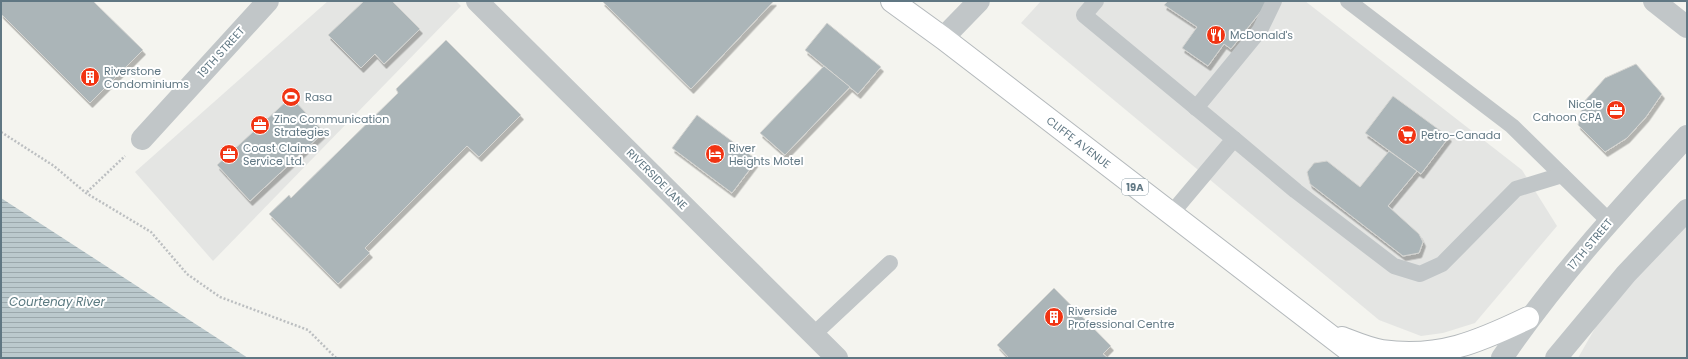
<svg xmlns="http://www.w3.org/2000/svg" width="1688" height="359" viewBox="0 0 1688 359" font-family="Poppins,sans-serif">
	<defs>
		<pattern id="water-rules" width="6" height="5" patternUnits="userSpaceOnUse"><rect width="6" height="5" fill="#bbc9cd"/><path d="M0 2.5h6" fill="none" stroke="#9ba8ac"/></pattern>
		<filter id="shadow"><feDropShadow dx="2.5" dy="4.5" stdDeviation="0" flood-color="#0004"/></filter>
	</defs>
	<rect width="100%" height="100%" fill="#f4f4ef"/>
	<g fill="#e4e5e3">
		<polygon points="328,1 456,1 461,6 213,261 135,172"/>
		<polygon points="1041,1 1305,1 1522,170 1557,226 1475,323 1443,333 1421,336 1379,320 1021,23"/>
		<polygon points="1687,210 1687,358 1578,358 1626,274"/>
	</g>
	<polygon fill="url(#water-rules)" points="1,198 248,358 1,358"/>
	<g fill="#abb5b8" stroke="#d5d5d2" filter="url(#shadow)">
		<polygon points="1,1 93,1 143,50 90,103 1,14"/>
		<polygon points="364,1 392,1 420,29 384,64 375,54 361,68 328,35"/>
		<polygon points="602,1 774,1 691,89"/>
		<polygon points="1168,1 1266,1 1266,5 1231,49 1224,44 1208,66 1182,48 1197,27 1164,5"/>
		<polygon points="827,23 881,67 858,94 805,50"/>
		<polygon points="446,40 521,115 479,157 467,146 365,248 370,253 338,284 269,214 289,195 291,198 398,93 396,89"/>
		<polygon points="1636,64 1662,94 1646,117 1627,138 1605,152 1578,125 1583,103 1605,78"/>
		<polygon points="824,66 850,87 785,155 760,133"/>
		<polygon points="1393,96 1449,137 1421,174 1365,133"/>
		<polygon points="291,97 324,132 250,201 217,165"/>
		<polygon points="697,115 757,160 732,193 672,148"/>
		<polygon points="1389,151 1417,171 1388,206 1419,234 1423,242 1419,253 1403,256 1310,184 1307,172 1314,163 1327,161 1360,187"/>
		<polygon points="1054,288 1111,346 1103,354 1108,358 1009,358 997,345"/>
	</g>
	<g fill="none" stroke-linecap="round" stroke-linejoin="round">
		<g stroke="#b4b9bc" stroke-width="24">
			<g id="primary">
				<path id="s1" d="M892 1 943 38 1359 358"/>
				<path d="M1342 338C1355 343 1369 349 1382 351 1439 359 1478 342 1528 318"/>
			</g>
		</g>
		<g stroke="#bcbfc1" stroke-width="2.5" stroke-dasharray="2 2" stroke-linecap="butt">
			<polyline points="1,132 54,166 86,193 151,232 187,274 220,297 308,330 336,358"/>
			<polyline points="87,192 125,156"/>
		</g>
		<g stroke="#c1c6c8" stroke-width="16">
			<polyline points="1096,1 1084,15 1234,139 1171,214"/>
			<polyline points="1348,1 1512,126 1609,221"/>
			<polyline points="1196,108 1260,30 1274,1"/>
			<polyline points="1234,139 1296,191 1394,266 1420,274 1442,264 1516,189 1562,175"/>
			<polyline points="814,334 890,263"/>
		</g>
		<g stroke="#c1c6c8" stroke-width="22">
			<polyline points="477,1 837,358"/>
			<polyline points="1654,1 1687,27"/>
			<polyline points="943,38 979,1"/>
			<polyline points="142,139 268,1"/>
		</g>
		<g stroke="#c1c6c8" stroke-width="22">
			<path d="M1502 358C1556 278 1622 207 1687 136"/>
			<polyline points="1556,358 1626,274 1687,210"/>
		</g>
		<use href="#primary" stroke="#fff" stroke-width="22"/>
	</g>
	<defs>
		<g id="restaurant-disc" transform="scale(1)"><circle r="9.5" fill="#f13413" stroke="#fff"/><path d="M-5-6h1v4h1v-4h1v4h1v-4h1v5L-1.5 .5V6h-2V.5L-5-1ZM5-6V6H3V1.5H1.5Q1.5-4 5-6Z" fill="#fff"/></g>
		<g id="building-disc" transform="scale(1)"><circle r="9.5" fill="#f13413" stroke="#fff"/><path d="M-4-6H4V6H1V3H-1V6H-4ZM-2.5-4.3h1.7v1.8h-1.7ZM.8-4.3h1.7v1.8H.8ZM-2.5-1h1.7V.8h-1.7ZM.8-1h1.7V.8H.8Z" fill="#fff"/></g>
		<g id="stadium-disc" transform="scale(1)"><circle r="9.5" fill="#f13413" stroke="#fff"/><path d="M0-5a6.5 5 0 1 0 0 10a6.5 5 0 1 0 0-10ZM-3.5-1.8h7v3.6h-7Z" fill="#fff"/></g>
		<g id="office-disc" transform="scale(1)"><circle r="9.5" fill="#f13413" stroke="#fff"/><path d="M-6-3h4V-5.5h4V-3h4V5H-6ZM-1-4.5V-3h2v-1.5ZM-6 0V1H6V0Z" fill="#fff"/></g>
		<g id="supermarket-disc" transform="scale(1)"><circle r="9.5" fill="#f13413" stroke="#fff"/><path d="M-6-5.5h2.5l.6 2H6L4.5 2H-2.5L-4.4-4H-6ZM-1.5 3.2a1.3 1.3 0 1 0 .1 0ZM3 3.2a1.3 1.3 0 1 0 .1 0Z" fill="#fff"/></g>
		<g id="hotel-disc" transform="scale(1)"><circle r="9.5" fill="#f13413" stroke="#fff"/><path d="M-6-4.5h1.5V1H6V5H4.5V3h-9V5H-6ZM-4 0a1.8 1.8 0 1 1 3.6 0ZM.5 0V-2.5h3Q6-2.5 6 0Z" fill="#fff"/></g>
	</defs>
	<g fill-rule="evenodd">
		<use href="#restaurant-disc" x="1216" y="35"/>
		<use href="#building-disc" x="90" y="77"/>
		<use href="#stadium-disc" x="291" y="97"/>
		<use href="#office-disc" x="1616" y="110"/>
		<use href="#office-disc" x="260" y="125"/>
		<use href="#supermarket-disc" x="1407" y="135"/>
		<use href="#office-disc" x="229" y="154"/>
		<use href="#hotel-disc" x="715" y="154"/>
		<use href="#building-disc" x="1054" y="317"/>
	</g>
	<g text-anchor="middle" stroke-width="4" stroke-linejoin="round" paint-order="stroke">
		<rect fill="#fff" stroke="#90a0a8" stroke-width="1" x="1122" y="179" width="26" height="16" rx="3"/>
		<g font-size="10" font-weight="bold" fill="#607783">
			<text x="1135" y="191">19A</text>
		</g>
		<g font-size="11" fill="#607783" stroke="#fff" text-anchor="start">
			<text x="1230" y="39">McDonald's</text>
			<text x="104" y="75">Riverstone<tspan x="104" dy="13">Condominiums</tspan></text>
			<text x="305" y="101">Rasa</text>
			<text x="1602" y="108" text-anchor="end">Nicole<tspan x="1602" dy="13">Cahoon CPA</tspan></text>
			<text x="274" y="123">Zinc Communication<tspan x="274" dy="13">Strategies</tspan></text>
			<text x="1421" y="139">Petro-Canada</text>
			<text x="243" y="152">Coast Claims<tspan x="243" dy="13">Service Ltd.</tspan></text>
			<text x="729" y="152">River<tspan x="729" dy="13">Heights Motel</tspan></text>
			<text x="1068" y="315">Riverside<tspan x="1068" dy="13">Professional Centre</tspan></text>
		</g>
		<g font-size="11" fill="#607783" stroke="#fff">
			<text transform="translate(221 52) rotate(-48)" y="4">19TH STREET</text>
			<text dy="4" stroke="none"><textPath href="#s1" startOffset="234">CLIFFE AVENUE</textPath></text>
			<text transform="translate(657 179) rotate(45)" y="4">RIVERSIDE LANE</text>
			<text transform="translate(1590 244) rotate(-50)" y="4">17TH STREET</text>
		</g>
		<g font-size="12" font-style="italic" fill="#5b7a81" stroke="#fff">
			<text x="57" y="306">Courtenay River</text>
		</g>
	</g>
	<rect width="1688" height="359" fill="none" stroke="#607783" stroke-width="4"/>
</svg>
